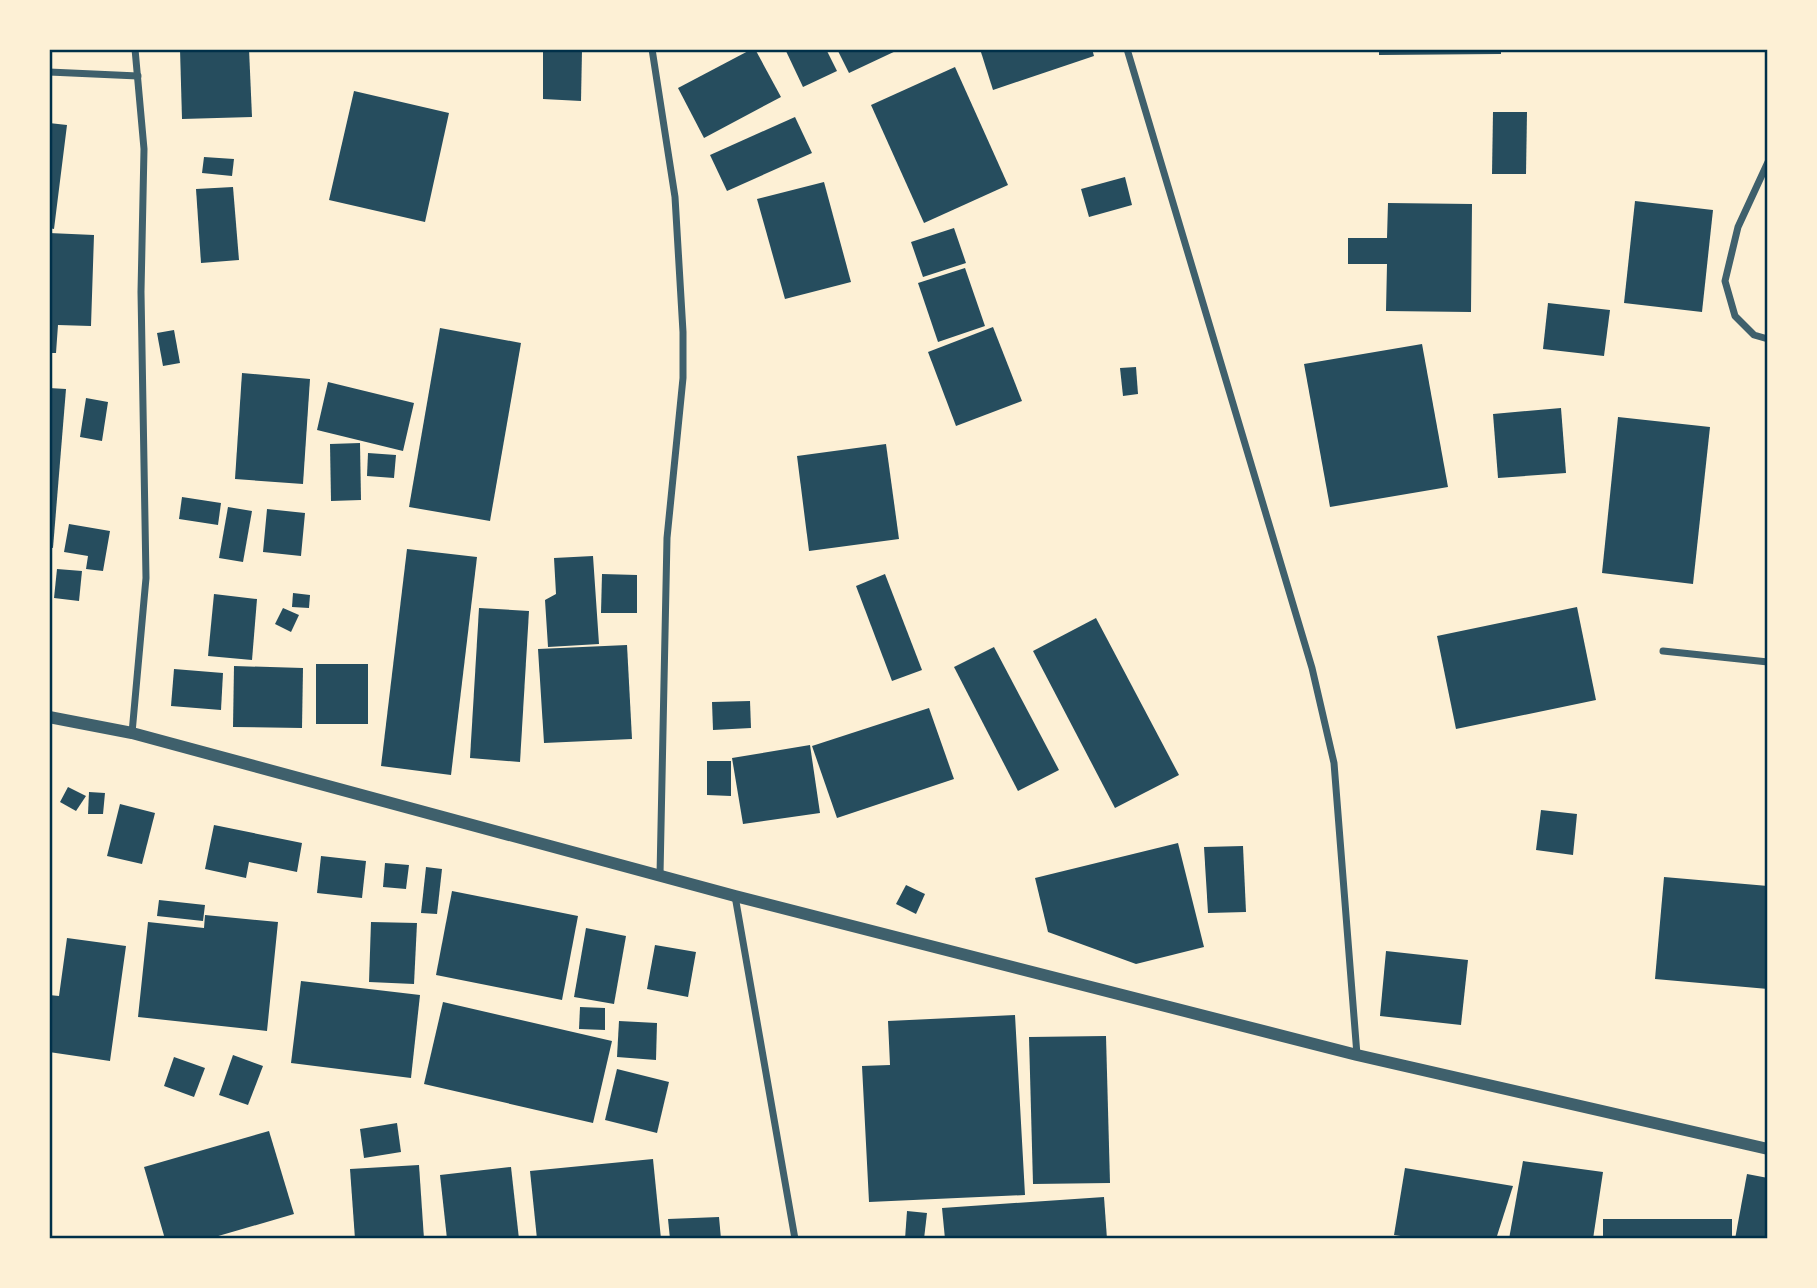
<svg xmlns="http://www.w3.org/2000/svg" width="1817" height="1288" viewBox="0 0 1817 1288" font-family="Figtree,sans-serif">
	<rect width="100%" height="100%" fill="#fdf0d5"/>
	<g fill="#264d5e">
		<polygon points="180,49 249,49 252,117 182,119"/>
		<polygon points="543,49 582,50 581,101 543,99"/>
		<polygon points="752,49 755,49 781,97 704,138 678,88"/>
		<polygon points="785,49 826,49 837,71 803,87"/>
		<polygon points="837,49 900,49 849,73"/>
		<polygon points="980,49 1092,49 1094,56 993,90"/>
		<polygon points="1379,49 1501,49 1501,54 1379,55"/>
		<polygon points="955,67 1008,185 924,223 871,105"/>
		<polygon points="354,91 449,113 425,222 329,200"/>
		<polygon points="1493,112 1527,112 1526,174 1492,174"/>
		<polygon points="795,117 812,153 727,191 710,155"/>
		<polygon points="49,123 67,125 54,229 49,228"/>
		<polygon points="204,157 234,159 232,176 202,173"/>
		<polygon points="1125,177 1132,205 1089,217 1081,189"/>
		<polygon points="824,182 851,282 785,299 757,199"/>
		<polygon points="233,187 239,260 201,263 196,189"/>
		<polygon points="1635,201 1713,210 1702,312 1624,303"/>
		<polygon points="1388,203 1472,204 1471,312 1386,311 1387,264 1348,264 1348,238 1387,238"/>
		<polygon points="954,228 966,263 923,277 911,242"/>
		<polygon points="49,233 94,235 91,326 58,325 56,353 49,353"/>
		<polygon points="965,268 985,326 938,342 918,283"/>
		<polygon points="1548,303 1610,310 1604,356 1543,349"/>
		<polygon points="993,327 1022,401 956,426 928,352"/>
		<polygon points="440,328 521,343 490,521 409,507"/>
		<polygon points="174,330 180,363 163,366 157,333"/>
		<polygon points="1422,344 1448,487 1330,507 1304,364"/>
		<polygon points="1136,367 1138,394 1123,396 1120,368"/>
		<polygon points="242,373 310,379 303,484 235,479"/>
		<polygon points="328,382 414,403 403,451 317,430"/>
		<polygon points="49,388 66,389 53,548 49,547"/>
		<polygon points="86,398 108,402 102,441 80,437"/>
		<polygon points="1561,408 1566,473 1498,478 1493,414"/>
		<polygon points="1618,417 1710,427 1693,584 1602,573"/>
		<polygon points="360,443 361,500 331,501 330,444"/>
		<polygon points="886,444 899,539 809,551 797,456"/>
		<polygon points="368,453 396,455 394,478 367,476"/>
		<polygon points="182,497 221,503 218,525 179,519"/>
		<polygon points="228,507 252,511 243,562 219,558"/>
		<polygon points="267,509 305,513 301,556 263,552"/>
		<polygon points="69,524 110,531 103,571 86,569 88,556 64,552"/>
		<polygon points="407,549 477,557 451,775 381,766"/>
		<polygon points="593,556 599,644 548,647 545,600 556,594 554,558"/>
		<polygon points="57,569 82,571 79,601 54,598"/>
		<polygon points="602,574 637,575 637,613 601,613"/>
		<polygon points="885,574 922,670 892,681 856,586"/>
		<polygon points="293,593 310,595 309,608 292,607"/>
		<polygon points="214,594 257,599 252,660 208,656"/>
		<polygon points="1577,607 1596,700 1456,729 1437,636"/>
		<polygon points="283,608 299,615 291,632 275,624"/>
		<polygon points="479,608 529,611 520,762 470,758"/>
		<polygon points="1096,618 1179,775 1115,808 1033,651"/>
		<polygon points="627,645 632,739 544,743 538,649"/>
		<polygon points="994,647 1059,770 1018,791 954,667"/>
		<rect x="316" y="664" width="52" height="60"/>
		<polygon points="234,666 303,668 302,728 233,727"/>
		<polygon points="174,669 223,673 221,710 171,706"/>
		<polygon points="750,701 751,728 713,730 712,702"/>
		<polygon points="929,708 954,779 837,818 812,746"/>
		<polygon points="810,745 820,813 743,824 732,758"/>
		<polygon points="707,761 731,761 731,796 707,795"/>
		<polygon points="68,787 86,796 76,811 60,802"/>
		<polygon points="89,792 105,793 103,814 88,814"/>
		<polygon points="120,804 155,813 142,864 107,856"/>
		<polygon points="1541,810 1577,814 1573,855 1536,850"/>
		<polygon points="214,825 302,843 297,872 249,862 246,878 205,869"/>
		<polygon points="1178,843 1204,947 1136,964 1048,932 1035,878"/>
		<polygon points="1243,846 1246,912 1208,913 1204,847"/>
		<polygon points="321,856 366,861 362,898 317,893"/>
		<polygon points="385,863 409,865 406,889 383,887"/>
		<polygon points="426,867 442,869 437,914 421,913"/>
		<polygon points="1664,877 1768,886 1768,989 1655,979"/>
		<polygon points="906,885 925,894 916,914 896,904"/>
		<polygon points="452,891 578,916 562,1000 436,975"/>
		<polygon points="159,900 205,905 203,921 157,916"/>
		<polygon points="205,915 278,922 267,1031 138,1017 148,922 204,928"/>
		<polygon points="371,922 417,923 414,984 369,982"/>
		<polygon points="586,928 626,936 614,1004 574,997"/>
		<polygon points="67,938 126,946 110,1061 49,1052 49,995 59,996"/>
		<polygon points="655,945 696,952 688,997 647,989"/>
		<polygon points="1386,951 1468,960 1461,1025 1380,1016"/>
		<polygon points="301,981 420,995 411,1078 291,1063"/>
		<polygon points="443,1002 612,1041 593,1123 424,1084"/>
		<polygon points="580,1007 605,1008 605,1030 579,1029"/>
		<polygon points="1015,1015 1025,1195 869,1202 862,1066 890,1065 888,1021"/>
		<polygon points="619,1021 657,1023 656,1060 617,1057"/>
		<polygon points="1106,1036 1110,1183 1033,1184 1029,1037"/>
		<polygon points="233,1055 263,1066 248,1105 219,1095"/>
		<polygon points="174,1057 205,1068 194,1097 164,1086"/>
		<polygon points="617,1069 669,1082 657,1133 605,1120"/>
		<polygon points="397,1123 401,1152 364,1158 360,1129"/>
		<polygon points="269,1131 294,1214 208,1239 165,1239 144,1167"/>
		<polygon points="653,1159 661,1239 537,1239 530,1171"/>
		<polygon points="1523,1161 1603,1172 1593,1239 1509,1239"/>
		<polygon points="419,1165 424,1239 355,1239 350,1169"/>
		<polygon points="511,1167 519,1239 447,1239 440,1175"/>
		<polygon points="1405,1168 1513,1186 1496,1239 1420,1239 1394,1235"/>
		<polygon points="1747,1174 1768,1178 1768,1239 1735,1239"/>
		<polygon points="1104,1197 1107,1239 945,1239 942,1208"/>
		<polygon points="907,1211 927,1213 924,1239 905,1239"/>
		<polygon points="719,1217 721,1239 670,1239 668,1219"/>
		<rect x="1603" y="1219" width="129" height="20"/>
	</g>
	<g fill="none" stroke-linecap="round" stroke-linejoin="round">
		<g stroke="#3f606c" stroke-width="7">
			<polyline points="652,49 675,197 683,332 683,378 667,538 660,875"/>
			<polyline points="1127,49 1312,668 1334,763 1357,1055"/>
			<polyline points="49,72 138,76"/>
			<polyline points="1768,162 1738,227 1725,281 1735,316 1754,335 1768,339"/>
			<polyline points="1663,651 1768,662"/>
			<polyline points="132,733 146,578 141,292 144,149 135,49"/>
			<polyline points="735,896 795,1239"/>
		</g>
		<polyline stroke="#3f606c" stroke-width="12" points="49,717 132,733 735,896 1357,1055 1768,1149"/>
	</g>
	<rect width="1817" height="1288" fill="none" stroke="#fdf0d5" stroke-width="102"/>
	<rect x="51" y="51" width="1715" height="1186" fill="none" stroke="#003049" stroke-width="2.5"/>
</svg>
